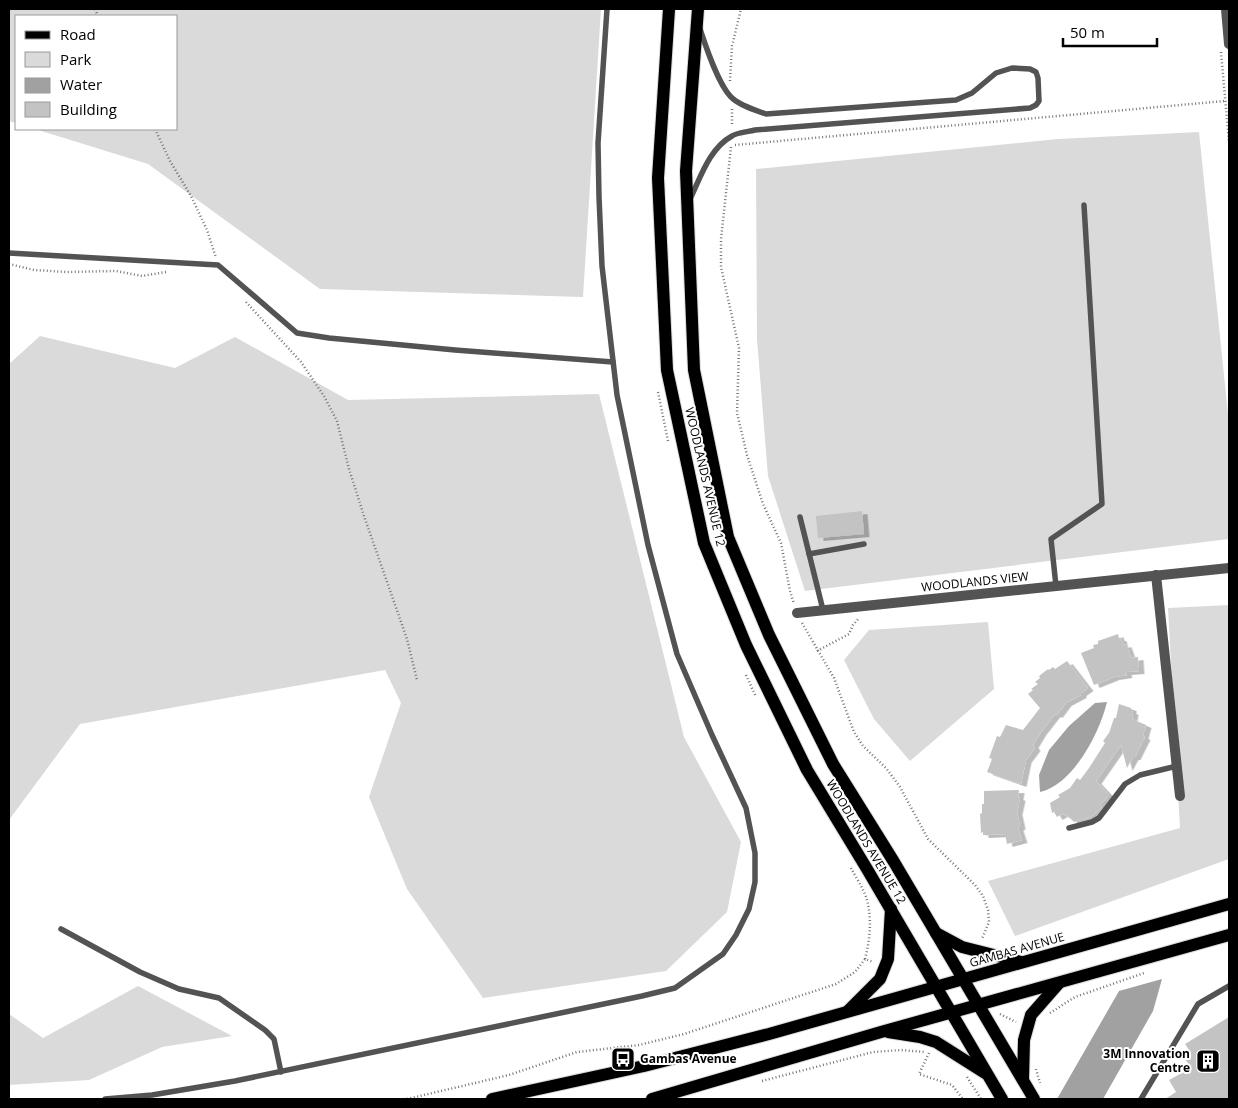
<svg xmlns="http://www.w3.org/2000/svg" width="1238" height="1108" viewBox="0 0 1238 1108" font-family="'Open Sans',sans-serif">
	<defs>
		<filter id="shadow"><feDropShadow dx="5.5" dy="3" stdDeviation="0" flood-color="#0004"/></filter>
	</defs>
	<rect width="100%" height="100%" fill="#fff"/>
	<g fill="#dadada">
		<polygon points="9,9 601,9 583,297 320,289 148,164 35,129 176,129 176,16 16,16 16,123 9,121"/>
		<polygon points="1199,132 1229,424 1229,539 805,591 768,476 757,339 756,169 1058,139"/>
		<polygon points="40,336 175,368 235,337 348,400 599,394 684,737 741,842 727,912 666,971 483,998 407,889 369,797 401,703 385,670 80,724 9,820 9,364"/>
		<polygon points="1229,605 1229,859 1015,936 988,881 1180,828 1168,608"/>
		<polygon points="988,622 994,689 910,761 874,719 844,660 869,630"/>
		<polygon points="138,986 232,1036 162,1047 89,1080 9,1085 9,1014 43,1038"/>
	</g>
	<g fill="#a1a1a1">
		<path d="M1107 702C1100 732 1073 785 1040 792L1039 775 1049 750 1069 726 1095 703Z"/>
		<polygon points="1162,979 1153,1011 1103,1099 1057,1099 1119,991"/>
	</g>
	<g fill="#c3c3c3" filter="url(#shadow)">
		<polygon points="862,511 864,534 818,538 816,516"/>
		<polygon points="1118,634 1119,638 1121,638 1123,645 1126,644 1131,658 1138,657 1139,671 1126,672 1127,675 1114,677 1094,685 1081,653 1094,648 1093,645 1098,644 1098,641"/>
		<polygon points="1067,661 1088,688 1081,693 1081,695 1066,703 1057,715 1055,714 1041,732 1033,745 1035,748 1026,760 1021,784 987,772 992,759 989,758 997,736 1000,737 1006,725 1023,730 1040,708 1028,694 1033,690 1031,689 1038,684 1035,682 1040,678 1039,676 1048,669 1049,670 1053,667 1055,669"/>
		<polygon points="1119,704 1131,708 1131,711 1133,712 1132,719 1146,725 1143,736 1145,737 1135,757 1133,757 1127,768 1121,745 1096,781 1109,795 1100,805 1102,807 1100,809 1091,817 1074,822 1069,817 1062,814 1057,817 1054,812 1052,813 1050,803 1060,797 1058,795 1070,788 1077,778 1080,780 1089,768 1105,743 1103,741 1109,733 1114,718 1116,718"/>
		<polygon points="1019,790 1018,797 1020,798 1017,812 1020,826 1018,828 1022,840 1007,844 1005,834 983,835 983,832 981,833 980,814 982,813 982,804 984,804 984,791"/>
		<polygon points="1229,1017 1229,1099 1165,1099 1176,1092 1169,1080 1191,1068 1182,1054 1189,1050 1185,1044"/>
	</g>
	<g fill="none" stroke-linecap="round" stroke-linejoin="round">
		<g stroke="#dbdbdb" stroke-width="14">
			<g id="primary">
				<polyline points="669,9 658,178 667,370 704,543 746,645 807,770 867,869 1002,1099"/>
				<polyline points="698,9 686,171 694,370 728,537 769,635 833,764 894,862 1034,1099"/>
				<polyline points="936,933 962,947 1021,962"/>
				<polyline points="848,1011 880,979 888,959 891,909"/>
				<polyline points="888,1032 920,1037 936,1042 985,1073"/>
				<polyline points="1023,1080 1024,1040 1031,1015 1059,983"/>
				<polyline points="492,1099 644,1066 769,1034 1229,904"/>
				<polyline points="652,1099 881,1032 1229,935"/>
			</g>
		</g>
		<g stroke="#757575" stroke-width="2.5" stroke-dasharray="1 2.5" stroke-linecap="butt">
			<polyline points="95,9 98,16"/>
			<polyline points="1221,52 1229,142"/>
			<polyline points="730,81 732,46 741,9"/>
			<polyline points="732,109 732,126"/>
			<polyline points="155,129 170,161 191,196 207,230 216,258"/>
			<polyline points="735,145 1225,101"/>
			<polyline points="731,147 721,239 721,267 739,348 737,413 747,455 763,504 781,543 790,591 794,604"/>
			<polyline points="9,264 34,270 67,272 116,271 142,276 166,272"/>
			<polyline points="246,302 301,362 324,396 337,421 349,469 364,516 407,639 417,680"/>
			<polyline points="658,392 668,441"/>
			<polyline points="802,623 834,678 854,732 863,746 886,768 900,787 928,839 975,885 983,896 988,910 989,922 982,939"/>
			<polyline points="817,651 849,634 853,625 859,618"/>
			<polyline points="746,675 756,697"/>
			<path d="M851 868C856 878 864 889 867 900 872 920 870 940 865 959"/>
			<polyline points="1050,1013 1075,997 1144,973"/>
			<polyline points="1000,1014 1016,1022"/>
			<polyline points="929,1053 919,1074 952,1085 963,1099"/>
			<polyline points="1036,1069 1040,1083"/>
			<polyline points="967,1077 981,1099"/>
			<polyline points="762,1081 873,1052 901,1050 925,1052"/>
			<polyline points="407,1099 509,1075 577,1052 639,1045 684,1034 836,984 855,972 865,959 873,962"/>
		</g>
		<g stroke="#535353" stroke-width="5.5">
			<path d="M691 197C701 176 710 148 732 136 738 132 748 132 755 130L1030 108 1036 105 1039 101 1038 78 1036 72 1030 69 1012 68 996 73 972 93 956 100 766 114C754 110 739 105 731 97 718 84 706 47 700 29"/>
			<polyline points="9,253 218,265 297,333 329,338 455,350 613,362"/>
			<polyline points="800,517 823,610"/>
			<polyline points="809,554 864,544"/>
			<polyline points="1056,586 1051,539 1102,504 1084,205"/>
			<polyline points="1069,828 1092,822 1099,818 1125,784 1140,775 1177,766"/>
			<polyline points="61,929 140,972 179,989 219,998 265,1030 274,1039 281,1072"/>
			<polyline points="105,1099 152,1095 235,1081 642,996 675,988 723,954 736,935 749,909 755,882 755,853 746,808 712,735 677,654 648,545 617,395 602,266 599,197 598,143 607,9"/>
			<polyline points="1141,1099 1198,1004 1229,986"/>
		</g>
		<g stroke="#535353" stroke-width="10">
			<polyline points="1226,9 1229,44"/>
			<polyline points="1156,575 1180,796"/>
			<polyline points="797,613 1229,568"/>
		</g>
		<use href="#primary" stroke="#000" stroke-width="12"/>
	</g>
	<defs>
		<g id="bus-square" transform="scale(1.25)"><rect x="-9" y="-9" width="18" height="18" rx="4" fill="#000" stroke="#fff"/><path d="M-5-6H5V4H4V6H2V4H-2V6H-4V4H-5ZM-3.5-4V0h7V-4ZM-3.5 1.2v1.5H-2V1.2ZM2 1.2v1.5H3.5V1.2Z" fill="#fff"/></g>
		<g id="building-square" transform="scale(1.25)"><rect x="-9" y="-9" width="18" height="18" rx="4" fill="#000" stroke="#fff"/><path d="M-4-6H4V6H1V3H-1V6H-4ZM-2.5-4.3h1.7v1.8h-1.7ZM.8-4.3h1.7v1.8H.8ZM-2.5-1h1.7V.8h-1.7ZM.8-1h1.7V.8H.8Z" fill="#fff"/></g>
	</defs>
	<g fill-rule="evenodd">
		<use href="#bus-square" x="623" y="1059"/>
		<use href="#building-square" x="1208" y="1061"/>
	</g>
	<g text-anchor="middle" stroke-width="4" stroke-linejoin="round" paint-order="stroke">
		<g font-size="12" fill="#000" stroke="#fff">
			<text transform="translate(705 477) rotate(77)" y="4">WOODLANDS AVENUE 12</text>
			<text transform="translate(975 582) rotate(-6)" y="4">WOODLANDS VIEW</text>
			<text transform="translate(866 842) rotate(59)" y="4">WOODLANDS AVENUE 12</text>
			<text transform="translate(1017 950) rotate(-16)" y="4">GAMBAS AVENUE</text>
		</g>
		<g font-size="12" font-weight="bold" fill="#000" stroke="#fff" text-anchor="end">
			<text x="1190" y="1058">3M Innovation<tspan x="1190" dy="14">Centre</tspan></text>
			<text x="640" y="1063" text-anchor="start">Gambas Avenue</text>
		</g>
	</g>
	<rect width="1238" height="1108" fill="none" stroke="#000000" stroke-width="20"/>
	<rect x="15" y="15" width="162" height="115" fill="#ffffff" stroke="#999999"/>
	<rect x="25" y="31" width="25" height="8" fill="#000000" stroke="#999999"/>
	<text x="60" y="40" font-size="15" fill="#000000">Road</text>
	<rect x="25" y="52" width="25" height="15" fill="#dadada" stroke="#999999"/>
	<text x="60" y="65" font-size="15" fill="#000000">Park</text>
	<rect x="25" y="78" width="25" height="15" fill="#a1a1a1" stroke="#999999"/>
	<text x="60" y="90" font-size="15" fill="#000000">Water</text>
	<rect x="25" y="102" width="25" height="15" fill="#c3c3c3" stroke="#999999"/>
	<text x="60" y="115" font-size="15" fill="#000000">Building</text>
	<path d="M1063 38v8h94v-8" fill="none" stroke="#000000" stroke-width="2.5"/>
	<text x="1070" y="38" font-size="15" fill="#000000" stroke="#ffffff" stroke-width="4" paint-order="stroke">50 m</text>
</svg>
